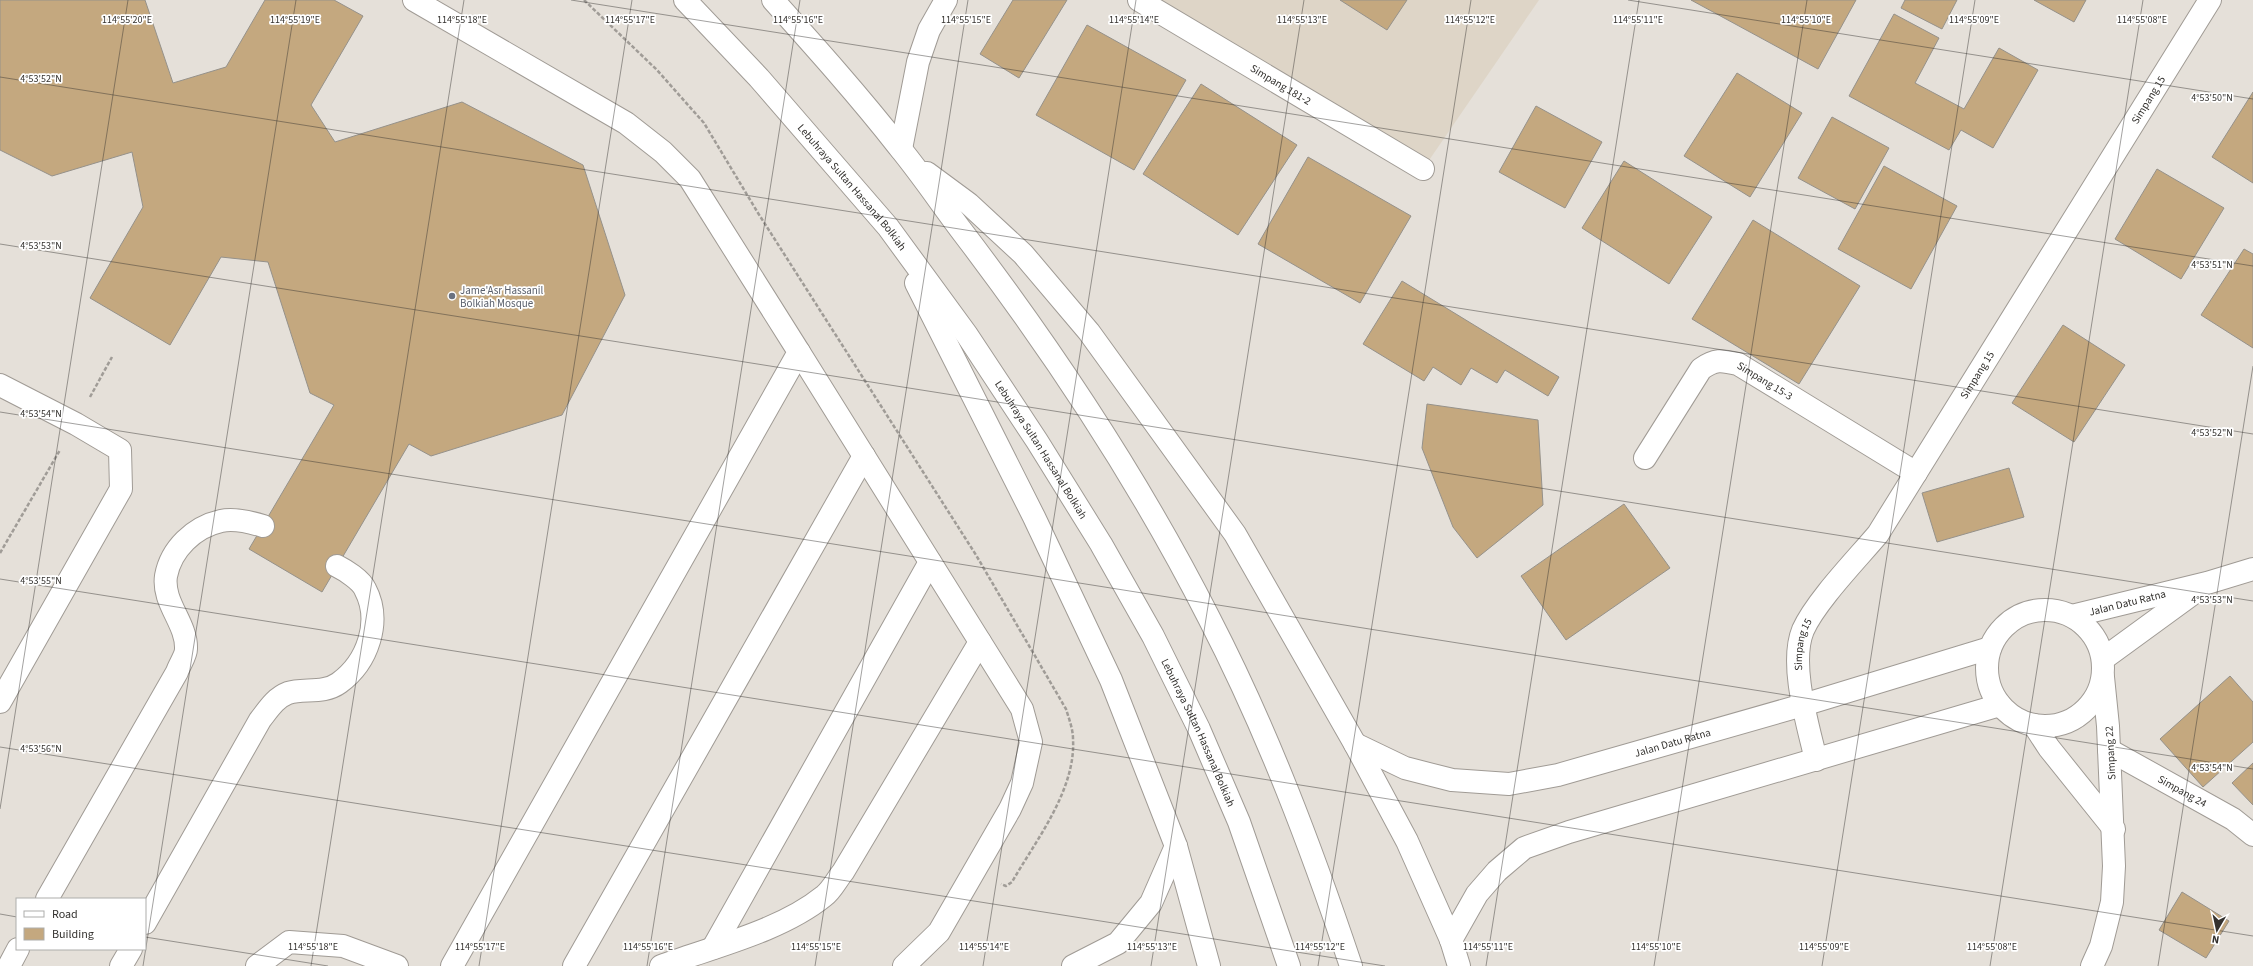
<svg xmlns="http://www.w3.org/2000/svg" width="2253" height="966" viewBox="0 0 2253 966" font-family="'Source Sans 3',sans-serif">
	<rect width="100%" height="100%" fill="#e5e0d9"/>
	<polygon fill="#ded5c7" points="1156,0 1539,0 1423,169"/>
	<g fill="#c4a87f" stroke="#95918a">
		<polygon points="0,0 145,0 173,83 226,67 265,0 334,0 363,16 311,105 335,142 462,102 583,165 625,295 562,415 431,456 409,444 322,592 249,549 334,405 310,393 268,262 221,257 170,345 90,298 143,207 132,152 52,176 0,150"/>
		<polygon points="1013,0 1067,0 1019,78 980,54"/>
		<polygon points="1340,0 1407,0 1387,30"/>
		<polygon points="1691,0 1856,0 1818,69"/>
		<polygon points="1905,0 1957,0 1942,29 1901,8"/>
		<polygon points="2034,0 2086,0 2074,22"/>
		<polygon points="1894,14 1939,38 1915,83 1964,109 1999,48 2038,70 1993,148 1961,130 1949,150 1849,96"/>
		<polygon points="1087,25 1186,80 1134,170 1036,115"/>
		<polygon points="1737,73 1802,113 1750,197 1684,156"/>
		<polygon points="1201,84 1297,145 1238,235 1143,174"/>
		<polygon points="2253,92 2253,183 2212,157"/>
		<polygon points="1536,106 1602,142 1565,208 1499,172"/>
		<polygon points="1832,117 1889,148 1855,209 1798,178"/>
		<polygon points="1308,157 1411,216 1360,303 1258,244"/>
		<polygon points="1624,161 1712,217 1669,284 1582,228"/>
		<polygon points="1884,166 1957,206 1911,289 1838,249"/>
		<polygon points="2157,169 2224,208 2181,279 2115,239"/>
		<polygon points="1753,220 1860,286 1799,384 1692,319"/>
		<polygon points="2244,249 2253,254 2253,348 2201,315"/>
		<polygon points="1402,281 1559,377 1548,396 1505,370 1497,383 1471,368 1461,385 1433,367 1424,381 1363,344"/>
		<polygon points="2063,325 2125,365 2074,442 2012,403"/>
		<polygon points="1427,404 1538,420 1543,505 1477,558 1453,527 1422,448"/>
		<polygon points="2009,468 2024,517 1937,542 1922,493"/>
		<polygon points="1624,504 1670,568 1566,640 1521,576"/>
		<polygon points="2230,676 2253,702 2253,742 2203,787 2160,739"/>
		<polygon points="2253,763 2253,805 2232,783"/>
		<polygon points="2182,892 2229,921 2206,958 2159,930"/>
	</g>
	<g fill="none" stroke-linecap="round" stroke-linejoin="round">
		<g stroke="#a09b95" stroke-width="24">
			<g id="lane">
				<polyline points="414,0 626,123 663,152 690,179 799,352 452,966"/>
				<polyline points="799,352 1022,709 1031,742 1022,783 1010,809 939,932 904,966"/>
				<polyline points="0,385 76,424 120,450 121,489 0,702"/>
				<path d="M47 899 177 672C179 665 186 656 186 649 187 623 162 603 166 576 171 549 194 527 221 521 234 518 250 522 263 526"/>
				<path d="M145 923 260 720C268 710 275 698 288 693 303 688 324 694 339 683 368 662 382 621 365 589 361 580 345 570 337 566"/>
				<polyline points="713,948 930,562"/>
				<polyline points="9,966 18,949"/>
				<polyline points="121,966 131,949"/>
				<polyline points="257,966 289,942 343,946 397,966"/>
				<polyline points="574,966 864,456"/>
				<path d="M661 966C713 947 781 931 824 896 832 890 837 879 843 872L980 642"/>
			</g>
		</g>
		<g stroke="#a09b95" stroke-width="24">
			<g id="street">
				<path id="s1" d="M1139 0 1423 169"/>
				<path id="s2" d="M1645 458 1701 369C1715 359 1721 360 1738 364L1916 473"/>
				<polyline points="2034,725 2049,748 2114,829"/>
				<path id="s3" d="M2109 750 2233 819 2253 835"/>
				<path id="s4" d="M1816 760C1808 725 1789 664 1803 630 1816 601 1857 559 1878 534L2210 0"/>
				<polyline points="1073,966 1118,943 1151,903 1176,846"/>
				<polyline points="2092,966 2101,946 2112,902 2114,866 2108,726 2103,677"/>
			</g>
		</g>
		<g stroke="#a09b95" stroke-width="24">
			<g id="secondary">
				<circle cx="2045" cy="668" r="58"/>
				<path id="s5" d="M2072 616 2207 583 2253 569"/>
				<polyline points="2103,659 2199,589"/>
				<path id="s6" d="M1355 744 1405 768 1452 780 1509 784 1558 775 1803 705 1990 648"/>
				<polyline points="1451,940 1477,894 1497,871 1524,848 1569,832 2000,705"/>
			</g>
		</g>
		<g stroke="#a09b95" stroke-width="24">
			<polyline id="primary" points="1451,940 1459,966"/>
		</g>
		<g stroke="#a09b95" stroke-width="24">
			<g id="highway">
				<path id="s7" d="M685 0 759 78 888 227 967 335 1037 441 1101 544 1153 636 1199 729 1239 822 1289 966"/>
				<path d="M773 0C816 48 859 96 899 147 922 175 942 205 964 234 1056 355 1140 482 1209 618 1267 730 1311 847 1351 966"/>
				<polyline points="901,149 918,62 929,30 946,0"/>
				<polyline points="927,173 969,204 1023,254 1089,332 1235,534 1355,744 1407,841 1451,940"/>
				<polyline points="916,283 1034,517 1111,680 1176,846 1209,966"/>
			</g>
		</g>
		<g stroke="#a09c97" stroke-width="2.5" stroke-dasharray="4 2" stroke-linecap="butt">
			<path d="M584 0 657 70 704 123 758 213 976 555 1066 709C1069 719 1073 729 1073 739 1076 790 1036 840 1012 882L1006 886 1001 884"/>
			<polyline points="90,397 112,357"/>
			<polyline points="0,553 60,450"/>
		</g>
		<use href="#lane" stroke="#fff" stroke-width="22"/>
		<use href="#street" stroke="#fff" stroke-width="22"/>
		<use href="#secondary" stroke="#fff" stroke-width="22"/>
		<use href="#primary" stroke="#fff" stroke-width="22"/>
		<use href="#highway" stroke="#fff" stroke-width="22"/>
	</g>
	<path fill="none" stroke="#33312e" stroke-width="1" stroke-opacity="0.45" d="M571 0 2253 266M1628 0 2253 99M0 77 2253 434M0 244 2253 601M0 412 2253 769M0 579 2253 936M0 747 1385 966M0 809 128 0M0 914 17 917M145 937 328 966M143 966 296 0M311 966 464 0M479 966 632 0M647 966 800 0M815 966 968 0M983 966 1136 0M1151 966 1304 0M1318 966 1471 0M1486 966 1639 0M1654 966 1807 0M1822 966 1975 0M1990 966 2143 0M2158 966 2253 366"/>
	<circle fill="#6b7280" stroke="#fff" stroke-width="1.5" cx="452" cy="296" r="4"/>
	<g text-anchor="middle" stroke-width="3.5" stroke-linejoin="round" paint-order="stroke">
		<g font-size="11" fill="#33312e" stroke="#fff">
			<text dy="4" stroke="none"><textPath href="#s1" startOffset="165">Simpang 181-2</textPath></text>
			<text dy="4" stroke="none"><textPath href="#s4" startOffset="766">Simpang 15</textPath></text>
			<text dy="4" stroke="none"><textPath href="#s7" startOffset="251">Lebuhraya Sultan Hassanal Bolkiah</textPath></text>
			<text dy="4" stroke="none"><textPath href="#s4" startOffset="442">Simpang 15</textPath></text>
			<text dy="4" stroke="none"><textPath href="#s2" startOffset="176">Simpang 15-3</textPath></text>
			<text dy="4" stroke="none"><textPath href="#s7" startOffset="575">Lebuhraya Sultan Hassanal Bolkiah</textPath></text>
			<text dy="4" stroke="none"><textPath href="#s5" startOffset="57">Jalan Datu Ratna</textPath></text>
			<text dy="4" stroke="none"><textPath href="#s4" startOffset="118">Simpang 15</textPath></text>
			<text dy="4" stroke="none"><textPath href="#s7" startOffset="899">Lebuhraya Sultan Hassanal Bolkiah</textPath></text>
			<text dy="4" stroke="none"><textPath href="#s6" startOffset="330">Jalan Datu Ratna</textPath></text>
			<text transform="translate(2110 753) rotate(-93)" y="4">Simpang 22</text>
			<text dy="4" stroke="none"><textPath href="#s3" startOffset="84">Simpang 24</textPath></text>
		</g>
		<g font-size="11" fill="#5b616d" stroke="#fff" text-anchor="start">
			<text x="460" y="294">Jame'Asr Hassanil<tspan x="460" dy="13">Bolkiah Mosque</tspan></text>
		</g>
	</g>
	<g font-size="10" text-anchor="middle" fill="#33312e" stroke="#fff" stroke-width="3.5" stroke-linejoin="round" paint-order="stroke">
		<text x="127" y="23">114°55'20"E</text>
		<text x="295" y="23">114°55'19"E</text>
		<text x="462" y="23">114°55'18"E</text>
		<text x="630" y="23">114°55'17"E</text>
		<text x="798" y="23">114°55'16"E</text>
		<text x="966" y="23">114°55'15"E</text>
		<text x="1134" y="23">114°55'14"E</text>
		<text x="1302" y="23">114°55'13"E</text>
		<text x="1470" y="23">114°55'12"E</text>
		<text x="1638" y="23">114°55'11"E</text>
		<text x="1806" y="23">114°55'10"E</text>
		<text x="1974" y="23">114°55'09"E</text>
		<text x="2142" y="23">114°55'08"E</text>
		<text x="41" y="82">4°53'52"N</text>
		<text x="2212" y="101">4°53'50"N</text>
		<text x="41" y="249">4°53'53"N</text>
		<text x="2212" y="268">4°53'51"N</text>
		<text x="41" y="417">4°53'54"N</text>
		<text x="2212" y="436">4°53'52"N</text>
		<text x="41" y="584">4°53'55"N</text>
		<text x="2212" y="603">4°53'53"N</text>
		<text x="41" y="752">4°53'56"N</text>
		<text x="2212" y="771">4°53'54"N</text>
		<text x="313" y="950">114°55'18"E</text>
		<text x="480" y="950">114°55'17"E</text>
		<text x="648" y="950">114°55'16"E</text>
		<text x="816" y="950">114°55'15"E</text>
		<text x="984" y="950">114°55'14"E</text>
		<text x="1152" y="950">114°55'13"E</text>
		<text x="1320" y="950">114°55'12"E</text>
		<text x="1488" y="950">114°55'11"E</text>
		<text x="1656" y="950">114°55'10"E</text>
		<text x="1824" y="950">114°55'09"E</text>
		<text x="1992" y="950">114°55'08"E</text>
	</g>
	<rect x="16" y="898" width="130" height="52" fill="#ffffff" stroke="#adadab"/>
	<rect x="24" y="911" width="20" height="6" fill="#ffffff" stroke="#adadab"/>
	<text x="52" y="918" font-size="12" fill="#33312e">Road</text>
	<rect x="24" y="928" width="20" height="12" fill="#c4a87f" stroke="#adadab"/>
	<text x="52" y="938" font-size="12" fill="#33312e">Building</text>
	<g transform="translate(2217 930) rotate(189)" stroke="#ffffff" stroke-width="3" paint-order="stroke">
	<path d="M0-3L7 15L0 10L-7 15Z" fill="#33312e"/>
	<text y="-6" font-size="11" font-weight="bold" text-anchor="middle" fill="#33312e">N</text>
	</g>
</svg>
